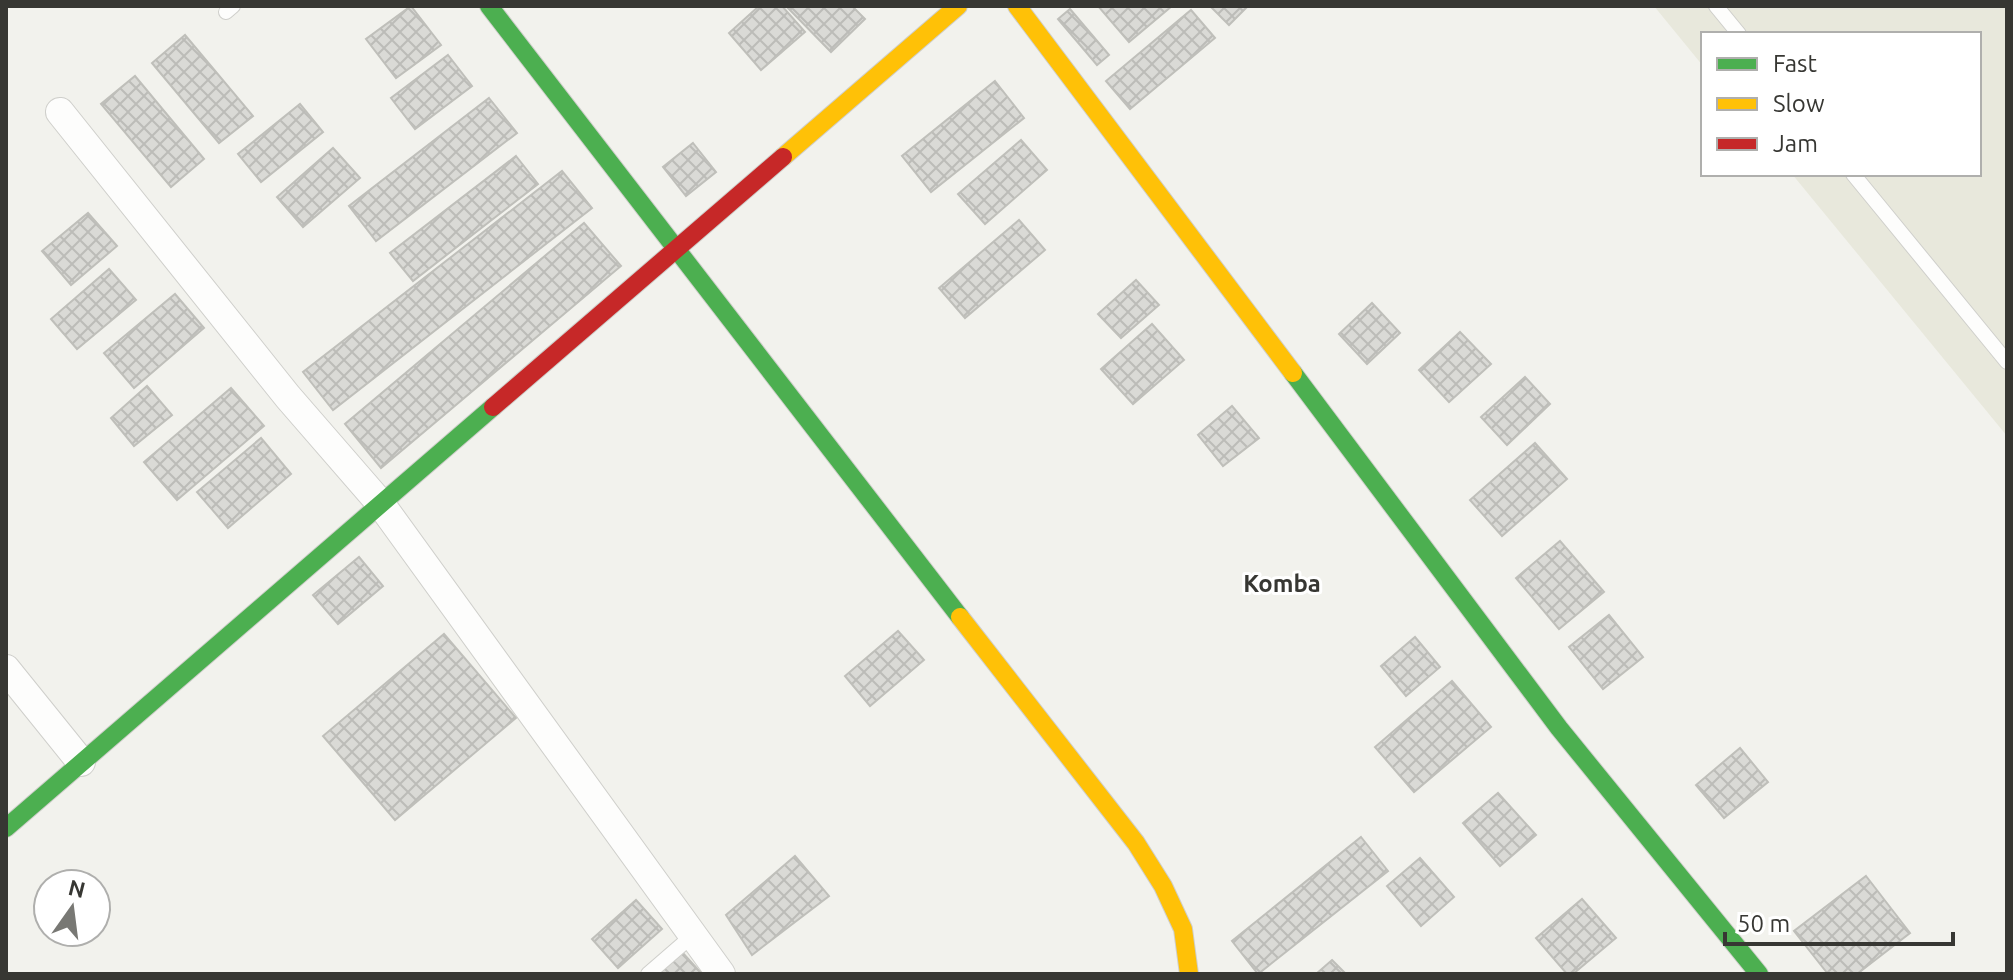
<svg xmlns="http://www.w3.org/2000/svg" width="2013" height="980" viewBox="0 0 2013 980" font-family="Ubuntu,sans-serif">
	<defs>
		<pattern id="building-cross-hatch" width="8" height="8" patternUnits="userSpaceOnUse" patternTransform="scale(2)"><rect width="8" height="8" fill="#dadad6"/><path d="M0 0l8 8M0 8l8-8" fill="none" stroke="#bcbcb8"/></pattern>
	</defs>
	<rect width="100%" height="100%" fill="#f2f2ed"/>
	<polygon fill="#e8e8dc" points="1654,6 2007,6 2007,436 1792,174 1979,174 1979,34 1703,34 1703,66"/>
	<g fill="url(#building-cross-hatch)" stroke="#bfbfba" stroke-width="2">
		<polygon points="411,6 441,45 396,78 366,39"/>
		<polygon points="759,6 782,6 805,32 761,70 729,33"/>
		<polygon points="786,6 852,6 865,19 831,52"/>
		<polygon points="1098,6 1172,6 1129,42"/>
		<polygon points="1210,6 1248,6 1229,25"/>
		<polygon points="1070,9 1109,55 1097,65 1058,19"/>
		<polygon points="1191,10 1215,38 1130,109 1106,81"/>
		<polygon points="185,35 253,116 219,143 152,63"/>
		<polygon points="448,55 472,86 415,129 391,98"/>
		<polygon points="135,76 204,159 171,187 101,104"/>
		<polygon points="995,81 1024,118 931,192 902,156"/>
		<polygon points="489,98 517,133 376,241 349,206"/>
		<polygon points="300,104 323,132 261,182 238,154"/>
		<polygon points="1021,140 1047,170 985,224 958,194"/>
		<polygon points="693,143 716,172 686,196 663,167"/>
		<polygon points="333,148 360,178 303,227 277,197"/>
		<polygon points="516,156 538,184 413,281 390,253"/>
		<polygon points="562,171 592,208 333,410 303,372"/>
		<polygon points="88,213 117,246 71,285 42,251"/>
		<polygon points="1019,220 1045,250 965,318 939,288"/>
		<polygon points="584,223 621,266 381,468 345,424"/>
		<polygon points="109,269 136,300 77,349 51,319"/>
		<polygon points="1136,280 1159,305 1121,338 1098,314"/>
		<polygon points="175,294 204,328 134,388 104,353"/>
		<polygon points="1372,303 1400,333 1367,364 1339,334"/>
		<polygon points="1152,324 1184,360 1133,404 1101,369"/>
		<polygon points="1460,332 1491,364 1449,402 1419,370"/>
		<polygon points="1525,377 1550,404 1507,445 1481,417"/>
		<polygon points="147,386 172,415 134,446 111,418"/>
		<polygon points="231,388 264,426 177,500 144,462"/>
		<polygon points="1232,406 1259,438 1223,466 1198,435"/>
		<polygon points="261,438 291,474 228,528 197,492"/>
		<polygon points="1535,443 1567,479 1502,536 1470,500"/>
		<polygon points="1560,541 1604,592 1559,629 1516,578"/>
		<polygon points="359,557 383,586 338,624 313,595"/>
		<polygon points="1609,615 1643,657 1603,689 1569,647"/>
		<polygon points="898,631 924,660 870,706 845,676"/>
		<polygon points="444,634 516,718 395,820 323,736"/>
		<polygon points="1415,637 1440,667 1406,696 1381,666"/>
		<polygon points="1452,681 1491,727 1414,792 1375,747"/>
		<polygon points="1740,748 1768,782 1724,818 1696,785"/>
		<polygon points="1498,793 1536,835 1500,866 1463,823"/>
		<polygon points="1361,837 1388,871 1258,974 1232,941"/>
		<polygon points="795,856 829,896 752,955 726,915"/>
		<polygon points="1420,858 1454,897 1421,926 1387,886"/>
		<polygon points="1866,876 1910,933 1857,974 1828,974 1794,931"/>
		<polygon points="1582,899 1616,938 1573,974 1567,974 1536,938"/>
		<polygon points="636,900 662,929 618,968 592,939"/>
		<polygon points="681,951 702,974 656,974"/>
		<polygon points="1332,960 1346,974 1316,974"/>
	</g>
	<g fill="none" stroke-linecap="round" stroke-linejoin="round">
		<g stroke="#cfcfcb" stroke-width="16">
			<g id="lane">
				<polyline points="1716,6 1739,34"/>
				<polyline points="226,12 233,6"/>
				<polyline points="1853,174 2007,362"/>
				<polyline points="648,974 693,935"/>
			</g>
		</g>
		<g stroke="#cfcfcb" stroke-width="30">
			<g id="street">
				<polyline points="60,112 288,397 380,503 721,974"/>
				<polyline points="6,669 81,762"/>
			</g>
		</g>
		<g stroke="#cfcfcb" stroke-width="20">
			<g id="fast">
				<polyline points="489,6 960,617"/>
				<polyline points="1293,373 1559,728 1759,974"/>
				<polyline points="6,828 493,407"/>
			</g>
		</g>
		<g stroke="#cfcfcb" stroke-width="20">
			<g id="slow">
				<polyline points="1017,6 1293,373"/>
				<polyline points="783,157 958,6"/>
				<polyline points="960,617 1136,843 1163,886 1183,929 1189,974"/>
			</g>
		</g>
		<g stroke="#cfcfcb" stroke-width="20">
			<polyline id="jam" points="493,407 783,157"/>
		</g>
		<use href="#lane" stroke="#fdfdfc" stroke-width="14"/>
		<use href="#street" stroke="#fdfdfc" stroke-width="28"/>
		<use href="#fast" stroke="#4caf50" stroke-width="18"/>
		<use href="#slow" stroke="#ffc107" stroke-width="18"/>
		<use href="#jam" stroke="#c62828" stroke-width="18"/>
	</g>
	<g text-anchor="middle" stroke-width="6" stroke-linejoin="round" paint-order="stroke">
		<g font-size="24" font-weight="bold" fill="#373733" stroke="#fff">
			<text x="1282" y="592">Komba</text>
		</g>
	</g>
	<rect width="2013" height="980" fill="none" stroke="#373733" stroke-width="16"/>
	<rect x="1701" y="32" width="280" height="144" fill="#ffffff" stroke="#afafad" stroke-width="2"/>
	<rect x="1717" y="58" width="40" height="12" fill="#4caf50" stroke="#afafad" stroke-width="2"/>
	<text x="1773" y="72" font-size="24" fill="#373733">Fast</text>
	<rect x="1717" y="98" width="40" height="12" fill="#ffc107" stroke="#afafad" stroke-width="2"/>
	<text x="1773" y="112" font-size="24" fill="#373733">Slow</text>
	<rect x="1717" y="138" width="40" height="12" fill="#c62828" stroke="#afafad" stroke-width="2"/>
	<text x="1773" y="152" font-size="24" fill="#373733">Jam</text>
	<g transform="translate(72 908) rotate(14)"><circle r="38" fill="#ffffff" stroke="#afafad" stroke-width="2"/>
	<path d="M0-6L14 30L0 20L-14 30Z" fill="#787874"/>
	<text y="-12" font-size="22" font-weight="bold" text-anchor="middle" fill="#373733">N</text>
	</g>
	<path d="M1725 932v12h228v-12" fill="none" stroke="#373733" stroke-width="4"/>
	<text x="1737" y="932" font-size="24" fill="#373733" stroke="#ffffff" stroke-width="6" paint-order="stroke">50 m</text>
</svg>
